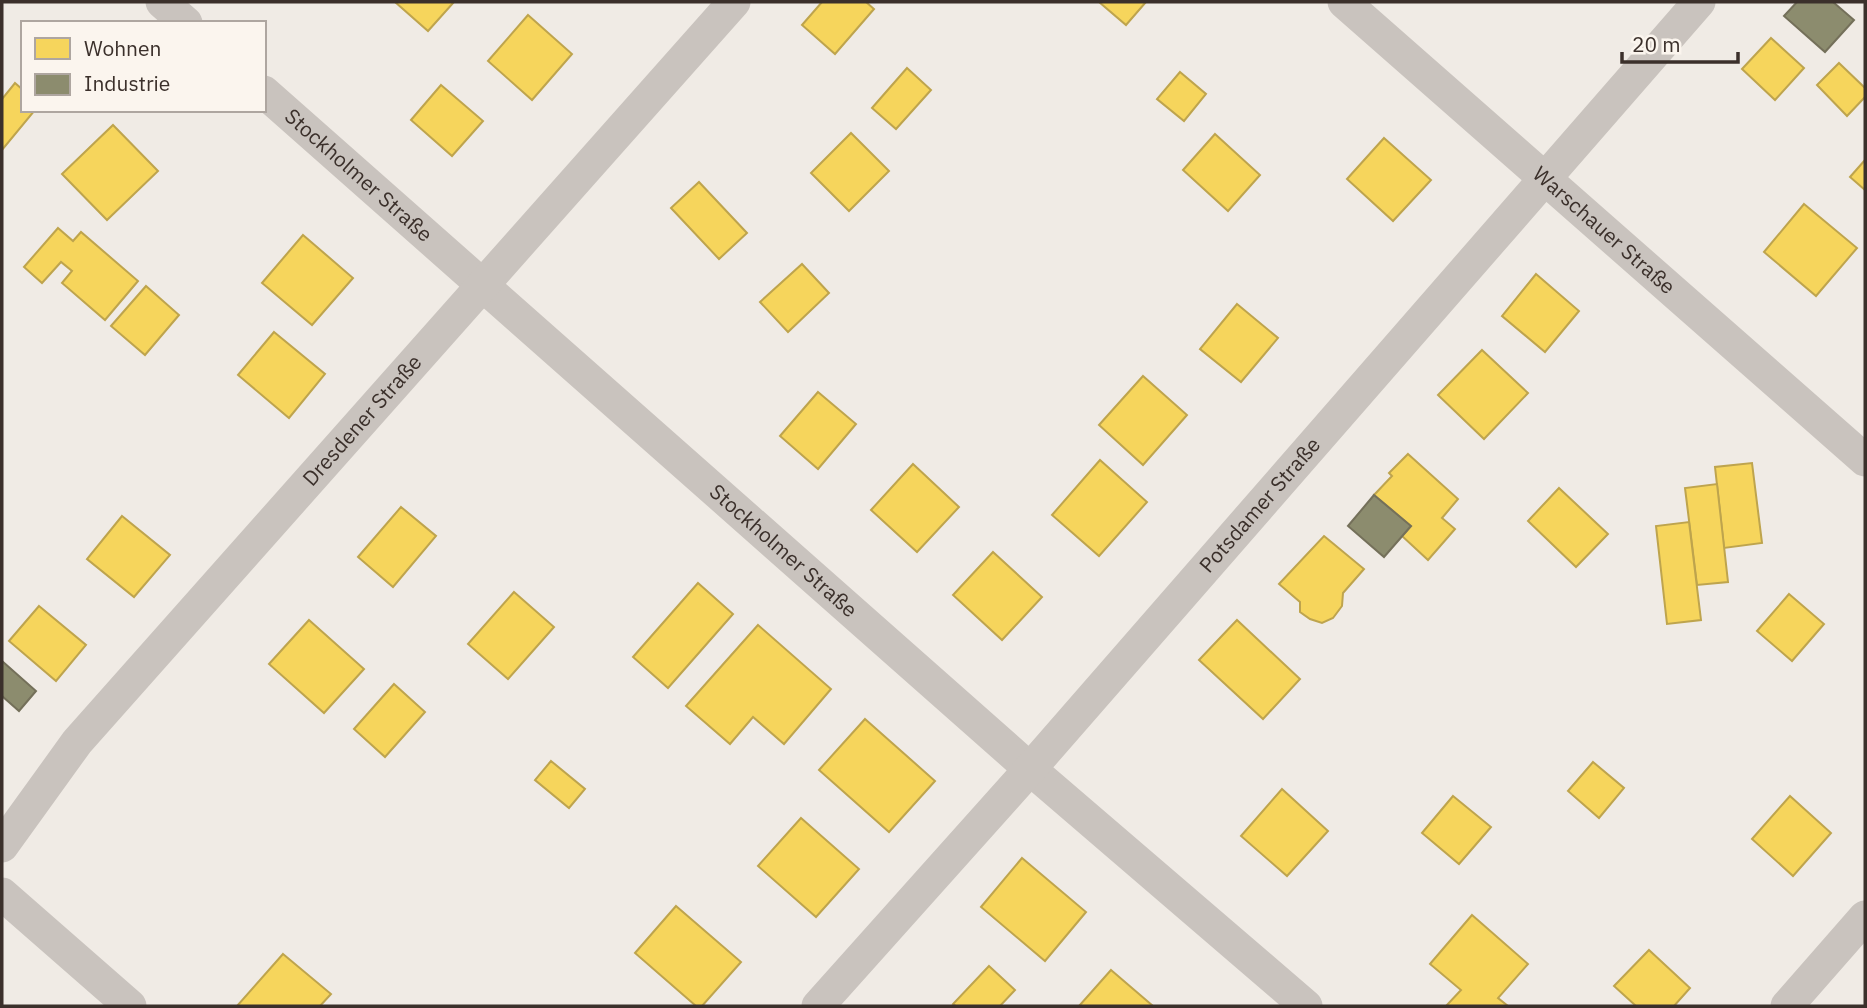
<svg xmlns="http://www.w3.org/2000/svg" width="1867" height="1008" viewBox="0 0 1867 1008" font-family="'IBM Plex Sans',sans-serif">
	<rect width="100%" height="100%" fill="#f0ebe5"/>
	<g fill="#f6d55c" stroke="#bea44d" stroke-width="2">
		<polygon points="395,2 454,2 428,31"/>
		<polygon points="822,2 866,2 874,9 835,54 802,25"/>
		<polygon points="1099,2 1146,2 1126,25"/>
		<polygon points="528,15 572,54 532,100 488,61"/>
		<polygon points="1771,38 1804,68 1775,100 1742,69"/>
		<polygon points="1839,63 1865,88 1865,97 1847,116 1817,85"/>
		<polygon points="907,68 931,90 896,129 872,108"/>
		<polygon points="1180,72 1206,94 1184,121 1157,99"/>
		<polygon points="15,83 23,90 23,110 35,110 2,150 2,99"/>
		<polygon points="441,85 483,121 452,156 411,120"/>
		<polygon points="113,125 158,171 107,220 62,174"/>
		<polygon points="851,133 889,171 849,211 811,173"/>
		<polygon points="1215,134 1260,175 1228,211 1183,170"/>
		<polygon points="1384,138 1431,180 1393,221 1347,179"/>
		<polygon points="1865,160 1865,190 1850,177"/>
		<polygon points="699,182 747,233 719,259 671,208"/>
		<polygon points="1804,204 1857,248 1816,296 1764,252"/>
		<polygon points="58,228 73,241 81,232 138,281 105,320 62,283 72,271 61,262 42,283 24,267"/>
		<polygon points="303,235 353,278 312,325 262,283"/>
		<polygon points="802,264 829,293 788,332 760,302"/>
		<polygon points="1536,274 1579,311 1545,352 1502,316"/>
		<polygon points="146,286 179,315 145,355 111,326"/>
		<polygon points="1237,304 1278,338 1241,382 1200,349"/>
		<polygon points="274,332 325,374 289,418 238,375"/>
		<polygon points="1482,350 1528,393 1484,439 1438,395"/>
		<polygon points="1143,376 1187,415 1143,465 1099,425"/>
		<polygon points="818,392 856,424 818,469 780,436"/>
		<polygon points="1408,454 1458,499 1442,518 1455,529 1428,560 1402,536 1411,526 1374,495 1392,476 1389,473"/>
		<polygon points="1100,460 1147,502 1099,556 1052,515"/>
		<polygon points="1752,463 1762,543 1724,548 1715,467"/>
		<polygon points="913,464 959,507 917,552 871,510"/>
		<polygon points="1717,484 1728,582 1697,585 1685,488"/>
		<polygon points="1559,488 1608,534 1576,567 1528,521"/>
		<polygon points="401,507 436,536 393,587 358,557"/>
		<polygon points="122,516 170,555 134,597 87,559"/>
		<polygon points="1689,522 1701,620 1667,624 1656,526"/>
		<polygon points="1324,536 1364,569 1343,593 1342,606 1333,618 1322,623 1310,619 1300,612 1300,602 1279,584"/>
		<polygon points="993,552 1042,597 1002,640 953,595"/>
		<polygon points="698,583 733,614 668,688 633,657"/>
		<polygon points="514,592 554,627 508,679 468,644"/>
		<polygon points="1789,594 1824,624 1792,661 1757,631"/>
		<polygon points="39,606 86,645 56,681 9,641"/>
		<polygon points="309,620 364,669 324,713 269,664"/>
		<polygon points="1237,620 1300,679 1263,719 1199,660"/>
		<polygon points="758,625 831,689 784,744 753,717 730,744 686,706"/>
		<polygon points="394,684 425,712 385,757 354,729"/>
		<polygon points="865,719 935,781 889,832 819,770"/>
		<polygon points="551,761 585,789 569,808 535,780"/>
		<polygon points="1593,762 1624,788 1599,818 1568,791"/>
		<polygon points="1282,789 1328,831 1287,876 1241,836"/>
		<polygon points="1453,796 1491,827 1459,864 1422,833"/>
		<polygon points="1790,796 1831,833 1793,876 1752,839"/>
		<polygon points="801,818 859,869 816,917 758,866"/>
		<polygon points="1022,858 1086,912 1045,961 981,907"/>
		<polygon points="676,906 741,962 702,1006 696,1006 635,953"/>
		<polygon points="1472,915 1528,964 1498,998 1508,1006 1446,1006 1461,990 1430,964"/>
		<polygon points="1649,950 1690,988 1674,1006 1636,1006 1614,986"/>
		<polygon points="283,954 331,994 320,1006 237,1006"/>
		<polygon points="989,966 1015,990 1000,1006 956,1006 953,1004"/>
		<polygon points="1111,970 1153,1006 1079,1006"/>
	</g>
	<g fill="#8c8c6e" stroke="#74705a" stroke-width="2">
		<polygon points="1797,2 1833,2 1854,20 1825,52 1784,16"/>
		<polygon points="1374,495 1411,526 1384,557 1348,526"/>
		<polygon points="2,661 36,691 19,711 2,696"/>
	</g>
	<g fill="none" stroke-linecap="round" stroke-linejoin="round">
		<g stroke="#c9c3be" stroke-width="33">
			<polyline points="162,2 186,23"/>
			<path id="s1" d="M1344 2 1865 460"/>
			<path id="s2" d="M264 92 1030 769 1306 1006"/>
			<path id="s3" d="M2 846 77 742 734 2"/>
			<polyline points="2,894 130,1006"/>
			<path id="s4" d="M818 1006 1030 769 1699 2"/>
			<polyline points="1787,1006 1865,917"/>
		</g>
	</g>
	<g text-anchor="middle" stroke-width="7" stroke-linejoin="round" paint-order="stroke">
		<g font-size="21" fill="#3b302b" stroke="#fbf5ee">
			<text dy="7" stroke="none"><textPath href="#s2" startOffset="126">Stockholmer Straße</textPath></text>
			<text dy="7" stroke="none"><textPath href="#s1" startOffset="346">Warschauer Straße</textPath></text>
			<text dy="7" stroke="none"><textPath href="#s3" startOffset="558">Dresdener Straße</textPath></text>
			<text dy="7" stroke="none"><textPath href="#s4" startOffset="668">Potsdamer Straße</textPath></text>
			<text dy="7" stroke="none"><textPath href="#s2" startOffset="693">Stockholmer Straße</textPath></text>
		</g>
	</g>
	<rect width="1867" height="1008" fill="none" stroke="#3b302b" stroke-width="7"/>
	<rect x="21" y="21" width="245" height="91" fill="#fbf5ee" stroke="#aea6a0" stroke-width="2"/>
	<rect x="35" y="38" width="35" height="21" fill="#f6d55c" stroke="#aea6a0" stroke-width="2"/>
	<text x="84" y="56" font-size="21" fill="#3b302b">Wohnen</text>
	<rect x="35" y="74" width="35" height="21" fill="#8c8c6e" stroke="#aea6a0" stroke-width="2"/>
	<text x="84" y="91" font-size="21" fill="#3b302b">Industrie</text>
	<path d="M1622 52v10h116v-10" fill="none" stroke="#3b302b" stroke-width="3.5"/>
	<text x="1632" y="52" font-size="21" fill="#3b302b" stroke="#fbf5ee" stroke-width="5" paint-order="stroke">20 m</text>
</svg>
